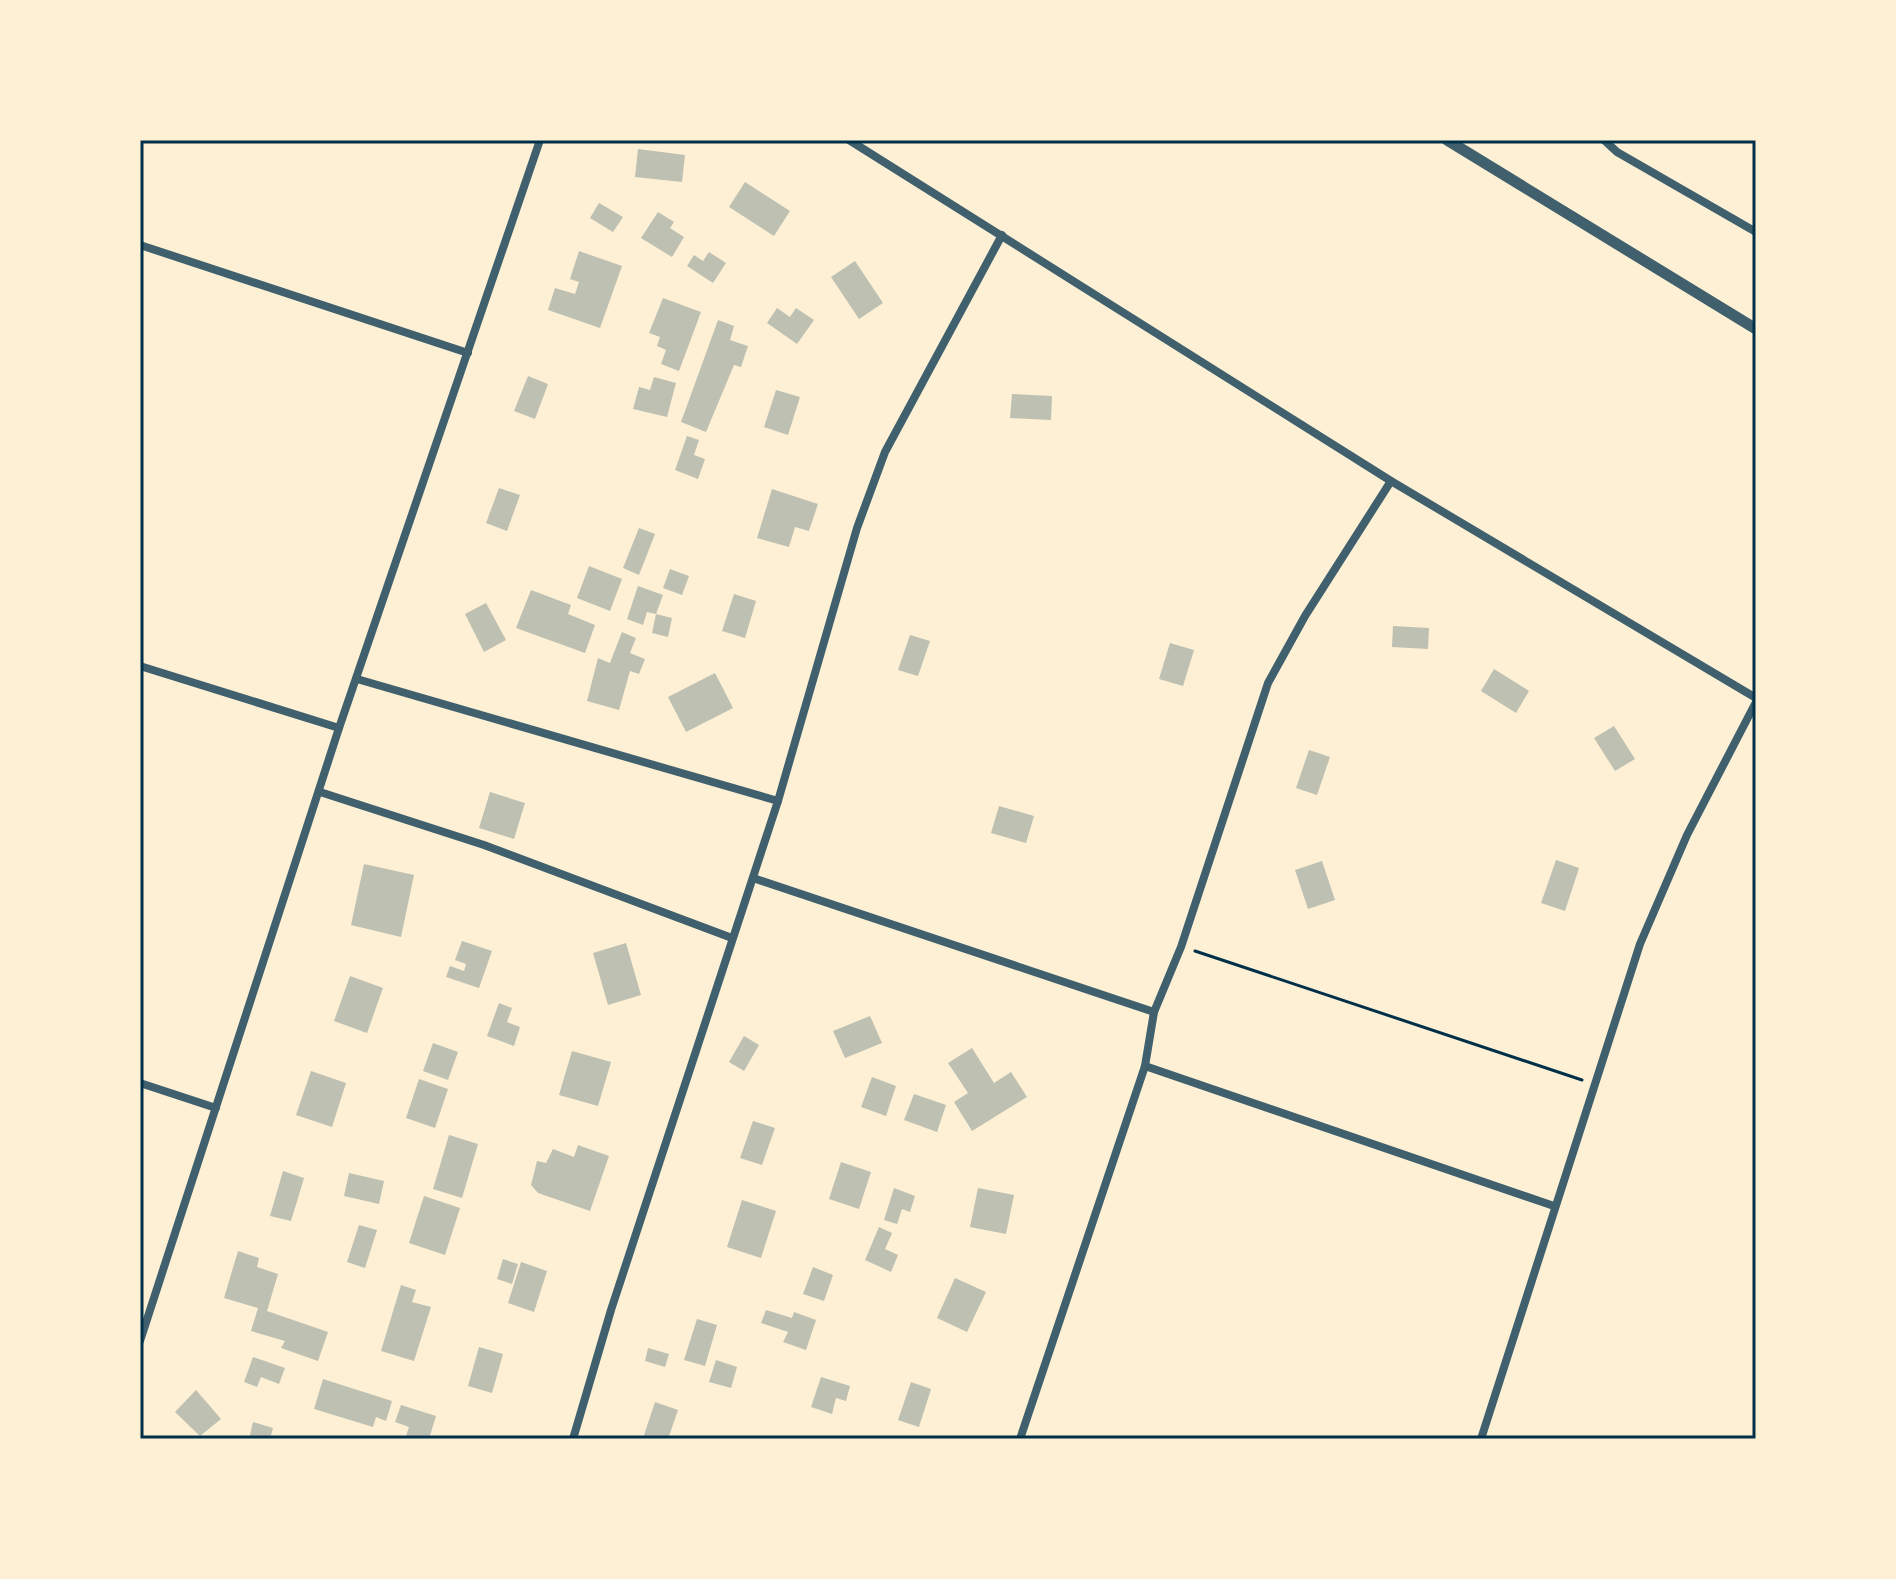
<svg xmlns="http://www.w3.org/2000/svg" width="1896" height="1579" viewBox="0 0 1896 1579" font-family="'Noto Sans',sans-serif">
	<rect width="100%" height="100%" fill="#fdf0d5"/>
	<g fill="#bec0b2">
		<polygon points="638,149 685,155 682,182 635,177"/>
		<polygon points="745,182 790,211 774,236 729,207"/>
		<polygon points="599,203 623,217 613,232 590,218"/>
		<polygon points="658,212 674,222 670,228 684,237 672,257 641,238"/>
		<polygon points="579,251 622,266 600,328 548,310 555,288 575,294 579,282 570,279"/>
		<polygon points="709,252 726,263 713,283 687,266 694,255 703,261"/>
		<polygon points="855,261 883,303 859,319 831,277"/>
		<polygon points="663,298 701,312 679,371 661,364 666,350 657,346 660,337 649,333"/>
		<polygon points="777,308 790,317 796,308 814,320 797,344 767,323"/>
		<polygon points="718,320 734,326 730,340 748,346 741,367 734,365 706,432 681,422"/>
		<polygon points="528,376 548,384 535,419 514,411"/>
		<polygon points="654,377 676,383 667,417 633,409 639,387 650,390"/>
		<polygon points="776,390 800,397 788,435 764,427"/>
		<polygon points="1012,394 1052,396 1051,420 1010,418"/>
		<polygon points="687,436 699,440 694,455 705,459 698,479 675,470"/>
		<polygon points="499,488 520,495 507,531 486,523"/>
		<polygon points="772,489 818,504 809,531 795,527 789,547 757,538"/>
		<polygon points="639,528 655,534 639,575 623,568"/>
		<polygon points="589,566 622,579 610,611 577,598"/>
		<polygon points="670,569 689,576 682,595 663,588"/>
		<polygon points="638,586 663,595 656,614 647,612 643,625 627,619"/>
		<polygon points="531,590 571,605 568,614 595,625 585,653 516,628"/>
		<polygon points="734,594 756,601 745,638 722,631"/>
		<polygon points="486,603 506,640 484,652 465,614"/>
		<polygon points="656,614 672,618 668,637 652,633"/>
		<polygon points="1393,626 1429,628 1428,649 1392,647"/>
		<polygon points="622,632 636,638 630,653 645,659 639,674 630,671 619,710 587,701 598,658 610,663"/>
		<polygon points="910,635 930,641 918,676 898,670"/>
		<polygon points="1170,643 1194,650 1183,686 1159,679"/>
		<polygon points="1494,669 1529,691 1516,713 1481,691"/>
		<polygon points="715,673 733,708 686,732 668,697"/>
		<polygon points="1614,726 1635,759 1615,771 1594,738"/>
		<polygon points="1309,750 1330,757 1317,795 1296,788"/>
		<polygon points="490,792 525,803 514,839 479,828"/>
		<polygon points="999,806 1034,816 1026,843 991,833"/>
		<polygon points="1556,860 1579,868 1565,911 1541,903"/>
		<polygon points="1322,861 1335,900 1308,909 1295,870"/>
		<polygon points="364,864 414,875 401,937 351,925"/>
		<polygon points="462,941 492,951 479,988 446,977 450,966 464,971 466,964 455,960"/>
		<polygon points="626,943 641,995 608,1005 593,953"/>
		<polygon points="350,976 383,988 367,1033 334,1021"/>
		<polygon points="499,1003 512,1008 507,1022 520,1027 514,1046 487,1036"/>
		<polygon points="870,1016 882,1043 845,1058 833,1031"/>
		<polygon points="744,1036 759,1045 744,1071 729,1062"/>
		<polygon points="433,1043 458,1052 448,1080 423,1071"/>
		<polygon points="972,1048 994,1083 1011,1072 1027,1097 972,1131 954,1102 968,1093 948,1063"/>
		<polygon points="572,1051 611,1062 598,1106 559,1095"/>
		<polygon points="311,1071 346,1083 332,1127 296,1115"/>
		<polygon points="872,1077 896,1086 886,1116 861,1107"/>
		<polygon points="419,1079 448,1089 435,1128 406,1118"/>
		<polygon points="914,1094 946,1105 937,1132 904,1120"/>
		<polygon points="753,1121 775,1128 762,1165 740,1158"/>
		<polygon points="449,1135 478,1144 462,1198 433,1189"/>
		<polygon points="578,1145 609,1156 590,1211 538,1193 531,1185 537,1161 546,1163 553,1149 574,1157"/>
		<polygon points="841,1162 871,1172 859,1209 829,1199"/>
		<polygon points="283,1171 304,1178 291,1221 270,1216"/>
		<polygon points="349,1173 384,1181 379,1204 344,1196"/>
		<polygon points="894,1188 915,1196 910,1212 902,1209 897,1224 884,1220"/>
		<polygon points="978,1188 1014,1195 1006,1234 970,1227"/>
		<polygon points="424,1196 460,1208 445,1255 409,1243"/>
		<polygon points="742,1200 776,1211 761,1258 727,1247"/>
		<polygon points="359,1225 377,1230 365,1268 347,1262"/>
		<polygon points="879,1227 892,1233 885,1249 898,1255 891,1272 865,1260"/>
		<polygon points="238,1251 259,1258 257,1267 278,1274 267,1311 328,1332 318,1361 281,1348 285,1341 251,1331 258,1308 224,1298"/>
		<polygon points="503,1259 518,1264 512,1284 497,1279"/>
		<polygon points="521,1262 547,1271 534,1312 508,1303"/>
		<polygon points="813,1267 833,1275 824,1301 803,1294"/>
		<polygon points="955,1278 986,1292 967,1332 937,1318"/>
		<polygon points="401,1285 416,1290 412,1302 431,1307 414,1361 381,1351"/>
		<polygon points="766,1310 792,1318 794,1312 816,1320 806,1350 783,1342 788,1332 761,1323"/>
		<polygon points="697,1319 717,1325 705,1366 684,1360"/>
		<polygon points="479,1347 503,1354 492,1393 468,1386"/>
		<polygon points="648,1348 669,1354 665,1367 645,1361"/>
		<polygon points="253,1357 285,1368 279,1384 261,1377 257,1387 244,1382"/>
		<polygon points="716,1360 737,1367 731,1388 709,1382"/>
		<polygon points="821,1377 850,1386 846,1401 836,1398 832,1414 811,1407"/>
		<polygon points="323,1379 392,1401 386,1421 376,1417 373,1427 314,1409"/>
		<polygon points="911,1382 931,1389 919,1427 898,1420"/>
		<polygon points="196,1390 221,1419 200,1436 175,1412"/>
		<polygon points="655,1402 678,1410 668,1439 643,1438"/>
		<polygon points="401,1405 436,1416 429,1439 405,1439 409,1427 395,1422"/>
		<polygon points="253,1422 273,1428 270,1439 249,1439"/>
	</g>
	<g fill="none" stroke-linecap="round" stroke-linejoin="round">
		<polyline stroke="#003049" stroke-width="3" points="1195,951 1582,1080"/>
		<g stroke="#3f606c" stroke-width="8">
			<polyline points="849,140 1391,481 1756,698"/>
			<polyline points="1604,140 1617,152 1756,232"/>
			<polyline points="140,245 468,353"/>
			<polyline points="140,666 339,728"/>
			<polyline points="357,679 778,801"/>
			<polyline points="320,792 484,845 732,938"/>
			<polyline points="753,878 1154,1012"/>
			<polyline points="1145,1066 1554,1206"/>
			<polyline points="140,1083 216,1108"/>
			<polyline points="140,1341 339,728 540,140"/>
			<polyline points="573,1439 611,1310 778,801 857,528 885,452 1002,235"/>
			<polyline points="1020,1439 1145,1066 1154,1012 1181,947 1268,683 1305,616 1391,481"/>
			<polyline points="1481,1439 1640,944 1687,835 1756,702"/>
		</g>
		<polyline stroke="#3f606c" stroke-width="11" points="1447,140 1756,329"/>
	</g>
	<rect width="1896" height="1579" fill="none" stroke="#fdf0d5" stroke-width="284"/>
	<rect x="142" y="142" width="1612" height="1295" fill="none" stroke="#003049" stroke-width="3"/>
</svg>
